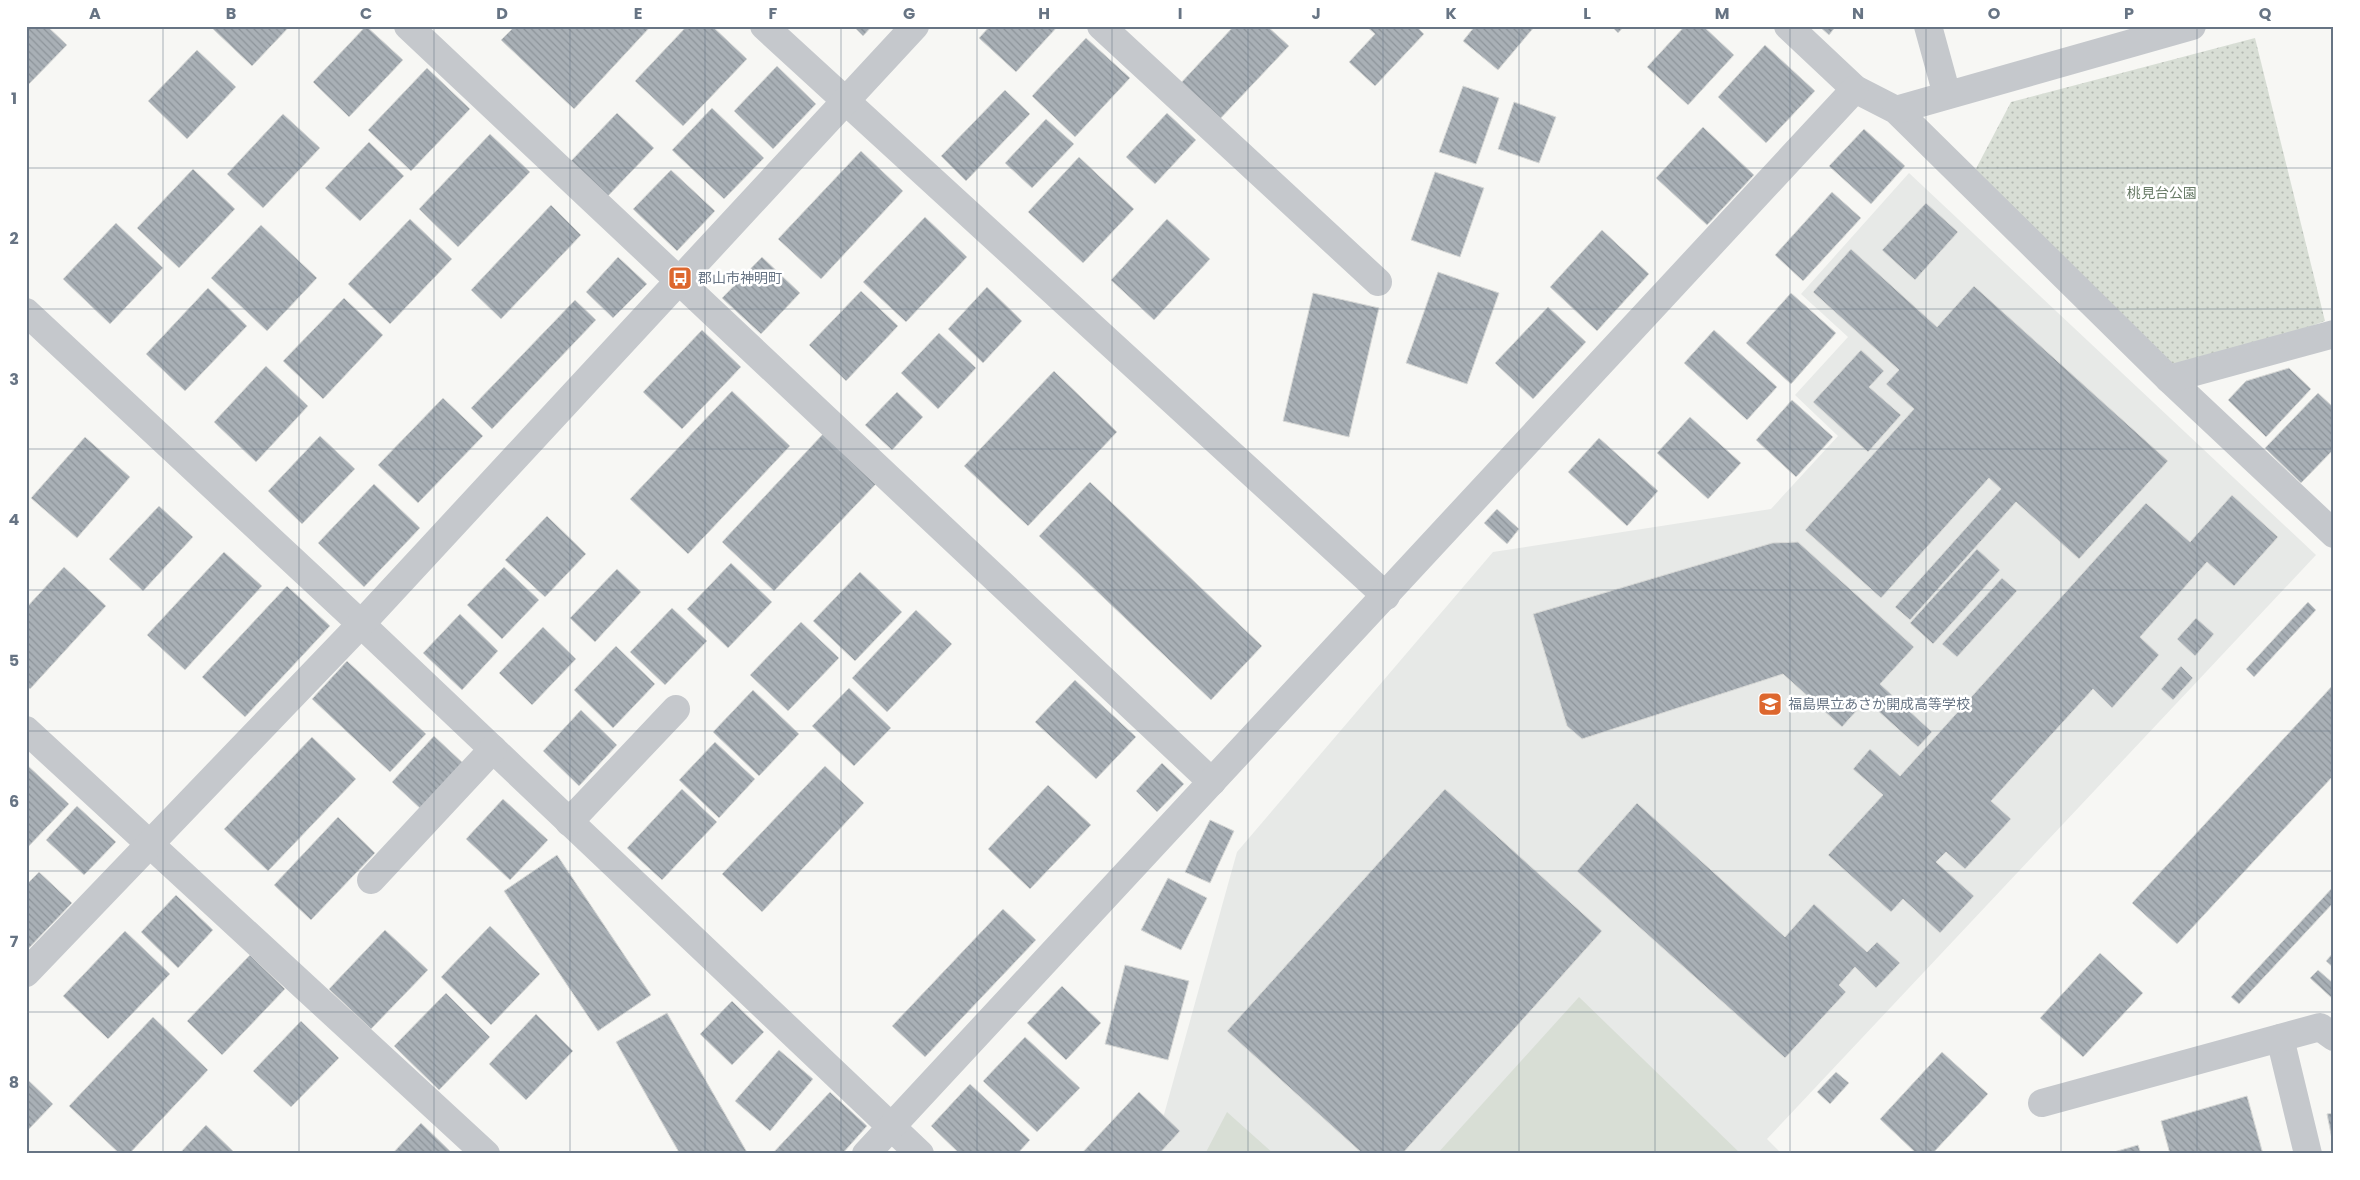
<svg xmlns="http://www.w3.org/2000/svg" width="2360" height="1180" viewBox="0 0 2360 1180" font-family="Poppins,'Noto Sans JP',sans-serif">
	<defs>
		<pattern id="green-dots" width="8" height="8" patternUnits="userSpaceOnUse" patternTransform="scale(1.25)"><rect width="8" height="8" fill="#d8ded5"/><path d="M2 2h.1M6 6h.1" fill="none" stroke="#b3b9b2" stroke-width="1.8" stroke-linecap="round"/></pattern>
		<pattern id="building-back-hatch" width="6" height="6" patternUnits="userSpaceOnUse" patternTransform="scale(1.25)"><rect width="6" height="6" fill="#a9b0b6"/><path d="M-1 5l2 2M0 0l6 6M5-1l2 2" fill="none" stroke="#8d949a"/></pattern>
	</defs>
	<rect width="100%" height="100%" fill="#f7f7f4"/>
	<polygon fill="#e7e9e7" points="1909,173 2316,555 1767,1139 1782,1154 1153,1154 1237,852 1493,552 1771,509 1838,436 1795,395 1848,337 1801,294"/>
	<polygon fill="url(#green-dots)" points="2255,38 2325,321 2169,379 1969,182 2011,102"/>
	<g fill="#d8ded5">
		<polygon points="1579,997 1741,1154 1437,1154"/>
		<polygon points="1227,1112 1274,1154 1205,1154"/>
	</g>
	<g fill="url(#building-back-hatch)" stroke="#d8d9d7">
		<polygon points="26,26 47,26 67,45 26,87"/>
		<polygon points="215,26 290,26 252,66 213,29"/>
		<polygon points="366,26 403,60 349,117 313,82"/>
		<polygon points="515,26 651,26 574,109 501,40"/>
		<polygon points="687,26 712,26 747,59 683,126 635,81"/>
		<polygon points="853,26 872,26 863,36"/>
		<polygon points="990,26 1058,26 1016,72 979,38"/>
		<polygon points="1234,26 1267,26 1289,46 1217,122 1178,86"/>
		<polygon points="1366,26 1416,26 1424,34 1375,86 1349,62 1375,34"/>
		<polygon points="1475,26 1535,26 1498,70 1463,41"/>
		<polygon points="1611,26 1624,26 1618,33"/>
		<polygon points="1685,26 1703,26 1734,55 1688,105 1647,67"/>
		<polygon points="1819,26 1836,26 1829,35"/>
		<polygon points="1086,38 1130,78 1075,137 1032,96"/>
		<polygon points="1765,45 1815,91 1766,143 1718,97"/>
		<polygon points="197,50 236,87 187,139 148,101"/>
		<polygon points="777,66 816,104 773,149 734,111"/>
		<polygon points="427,68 470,109 411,171 368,130"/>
		<polygon points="1463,86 1499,98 1476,164 1439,152"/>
		<polygon points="1005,90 1030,114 966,181 941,156"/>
		<polygon points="1514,102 1556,117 1539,163 1498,149"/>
		<polygon points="712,108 764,158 724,199 672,150"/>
		<polygon points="617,113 654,148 606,198 569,163"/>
		<polygon points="1167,113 1196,140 1155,184 1126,157"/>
		<polygon points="283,114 320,148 263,208 227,174"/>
		<polygon points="1046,119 1074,144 1032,188 1005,163"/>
		<polygon points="1703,127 1754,175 1707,225 1656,178"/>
		<polygon points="1864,129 1905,166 1871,204 1829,166"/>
		<polygon points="490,134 530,172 458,247 419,209"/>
		<polygon points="369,142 404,176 360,221 325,188"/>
		<polygon points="861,151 903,191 821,279 778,239"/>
		<polygon points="1079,157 1134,209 1083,263 1028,212"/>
		<polygon points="193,169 235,209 179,268 137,228"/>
		<polygon points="671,170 715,211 677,251 633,209"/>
		<polygon points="1435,172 1484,188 1460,257 1411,240"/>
		<polygon points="1832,192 1861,218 1803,281 1775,255"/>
		<polygon points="1926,203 1958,232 1915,280 1882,250"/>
		<polygon points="551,205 581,235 501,319 471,290"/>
		<polygon points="925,217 967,257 906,322 863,282"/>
		<polygon points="410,219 452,259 390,324 348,284"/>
		<polygon points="1167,219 1210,259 1154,320 1111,280"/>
		<polygon points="116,223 163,268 110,324 63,279"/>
		<polygon points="261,225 317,278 267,331 211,278"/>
		<polygon points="1602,230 1649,274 1597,331 1550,287"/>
		<polygon points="1851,249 1937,327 1974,286 2168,461 2079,559 2016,502 1910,620 1895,607 2001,489 1989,478 1881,598 1805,530 1914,409 1886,384 1899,370 1813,292"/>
		<polygon points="618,257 647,284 613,318 586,292"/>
		<polygon points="762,257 800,293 761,334 722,298"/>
		<polygon points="1438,272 1499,293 1467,384 1406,363"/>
		<polygon points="987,287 1022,321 983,363 948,329"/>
		<polygon points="208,288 247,326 185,391 146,354"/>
		<polygon points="861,291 898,326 846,381 809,345"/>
		<polygon points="1313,293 1379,308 1349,437 1283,421"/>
		<polygon points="1791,293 1836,333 1791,384 1746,343"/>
		<polygon points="344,298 383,335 323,399 283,361"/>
		<polygon points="575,300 596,320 492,429 471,408"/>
		<polygon points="1548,307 1586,342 1533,399 1495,363"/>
		<polygon points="702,330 741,367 682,429 643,392"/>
		<polygon points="1714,330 1777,387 1747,420 1684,363"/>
		<polygon points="939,333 976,368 938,409 901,373"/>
		<polygon points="1861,350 1884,371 1869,387 1901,415 1868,452 1813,402"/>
		<polygon points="266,366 308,406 256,462 214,422"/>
		<polygon points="2289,368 2311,389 2266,437 2228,400 2246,381"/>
		<polygon points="1054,371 1117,432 1028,526 964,466"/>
		<polygon points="732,391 790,446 688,554 630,499"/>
		<polygon points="897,392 923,417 892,450 865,425"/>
		<polygon points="2318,393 2334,408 2334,449 2301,483 2265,448"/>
		<polygon points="443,398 483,436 418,503 378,465"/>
		<polygon points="1792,400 1833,437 1796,477 1756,440"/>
		<polygon points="1690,417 1741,463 1708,499 1657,453"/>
		<polygon points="823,434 876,484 774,591 722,542"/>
		<polygon points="320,436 355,469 302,524 268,491"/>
		<polygon points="85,437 130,477 77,538 31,498"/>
		<polygon points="1599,438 1658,491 1627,526 1568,472"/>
		<polygon points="1090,482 1262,646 1211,700 1039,536"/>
		<polygon points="374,484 420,528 364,587 318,543"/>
		<polygon points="2232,495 2278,537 2234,586 2207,562 2140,637 2159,655 2112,708 2093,689 1991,801 2011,819 1965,869 1946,852 1936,862 1974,896 1940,933 1903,899 1891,912 1828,855 1883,795 1853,769 1870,749 1900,776 2146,503 2190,542"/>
		<polygon points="159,506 193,537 143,591 109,559"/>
		<polygon points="1497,509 1519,529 1507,544 1484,523"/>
		<polygon points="547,516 586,554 545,597 505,560"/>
		<polygon points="1798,542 1914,647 1880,684 1932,732 1918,747 1866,700 1842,727 1783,674 1582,739 1567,726 1533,614 1772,543"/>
		<polygon points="1977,549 2000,570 1933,644 1910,623"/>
		<polygon points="224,552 262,586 185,670 147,635"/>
		<polygon points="731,563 772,602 728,648 687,609"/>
		<polygon points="64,567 106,606 30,689 26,686 26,608"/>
		<polygon points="504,567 539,600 502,639 467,605"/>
		<polygon points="617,569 641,592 595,642 570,618"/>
		<polygon points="860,572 902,612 855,661 813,621"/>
		<polygon points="2002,578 2017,591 1957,657 1942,644"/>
		<polygon points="287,586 330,626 245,717 202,677"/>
		<polygon points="2308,602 2316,610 2254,677 2246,669"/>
		<polygon points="672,608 707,641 665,685 630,652"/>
		<polygon points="916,610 952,644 887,712 852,678"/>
		<polygon points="460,614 498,651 462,690 423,653"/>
		<polygon points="2196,618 2214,634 2195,656 2177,639"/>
		<polygon points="801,622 839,658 788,711 750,675"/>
		<polygon points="543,627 576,659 532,705 499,673"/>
		<polygon points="616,646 655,684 613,728 574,690"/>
		<polygon points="347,661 426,734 390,772 312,699"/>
		<polygon points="2181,666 2193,678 2173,700 2161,689"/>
		<polygon points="1075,680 1136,737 1096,779 1035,722"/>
		<polygon points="2334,684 2334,775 2177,944 2132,903"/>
		<polygon points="849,688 891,728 854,766 812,726"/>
		<polygon points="753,690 799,734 759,776 713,732"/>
		<polygon points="581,710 617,745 579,786 543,751"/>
		<polygon points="434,736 465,765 423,811 392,782"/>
		<polygon points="312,737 356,779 268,871 224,829"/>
		<polygon points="715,742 755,779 719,818 679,780"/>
		<polygon points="1162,763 1184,784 1157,812 1136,791"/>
		<polygon points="26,764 69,804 26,849"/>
		<polygon points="825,766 864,803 762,912 722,874"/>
		<polygon points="1048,785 1091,825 1030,889 988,849"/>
		<polygon points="682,789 717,822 662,880 627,848"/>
		<polygon points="1445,789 1602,931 1402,1154 1363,1154 1227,1031"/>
		<polygon points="503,799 548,840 510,880 466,839"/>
		<polygon points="1637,803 1785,937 1814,904 1867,952 1877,942 1900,963 1876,988 1855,967 1839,985 1846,992 1785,1058 1577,871"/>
		<polygon points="77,806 116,842 84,875 46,840"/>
		<polygon points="338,817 375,853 311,920 274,885"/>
		<polygon points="1210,820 1234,831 1210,883 1185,872"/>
		<polygon points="557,855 651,995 598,1031 504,891"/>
		<polygon points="39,872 72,903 26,951 26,885"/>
		<polygon points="1168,878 1207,898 1181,950 1141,930"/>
		<polygon points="2334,886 2334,902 2239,1004 2231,997"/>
		<polygon points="176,895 213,930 178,968 141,932"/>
		<polygon points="1003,909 1036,940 925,1057 892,1026"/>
		<polygon points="490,926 540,974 491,1025 441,977"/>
		<polygon points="385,930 428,970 371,1029 329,989"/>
		<polygon points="125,931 170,974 108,1039 63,996"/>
		<polygon points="2334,952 2334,968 2326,961"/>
		<polygon points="2100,953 2143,993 2083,1057 2040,1018"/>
		<polygon points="250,955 285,989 222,1055 187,1021"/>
		<polygon points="1125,965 1189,981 1168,1060 1105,1044"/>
		<polygon points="2318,970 2334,984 2334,1000 2310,978"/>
		<polygon points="1062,986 1101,1023 1066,1060 1027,1023"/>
		<polygon points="446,993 490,1037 439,1090 394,1046"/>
		<polygon points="732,1001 764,1032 732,1065 700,1034"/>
		<polygon points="667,1013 748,1154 680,1154 616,1042"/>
		<polygon points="536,1014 573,1051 526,1100 489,1064"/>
		<polygon points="153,1017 208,1070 129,1154 120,1154 69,1106"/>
		<polygon points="301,1021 339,1058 291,1107 253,1071"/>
		<polygon points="1025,1037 1080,1088 1037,1132 983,1081"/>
		<polygon points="779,1050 813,1079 770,1131 735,1101"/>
		<polygon points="1942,1052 1988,1094 1932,1154 1917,1154 1880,1119"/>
		<polygon points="1836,1072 1849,1083 1830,1104 1817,1092"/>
		<polygon points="26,1078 53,1104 26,1132"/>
		<polygon points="970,1084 1030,1140 1017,1154 960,1154 931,1126"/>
		<polygon points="830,1092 867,1126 842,1154 772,1154"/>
		<polygon points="1139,1092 1180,1131 1159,1154 1081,1154"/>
		<polygon points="2247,1096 2263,1154 2170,1154 2161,1121"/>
		<polygon points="2334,1113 2334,1149 2327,1114"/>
		<polygon points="421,1123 453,1154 392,1154"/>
		<polygon points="206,1125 236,1154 179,1154"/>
		<polygon points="2138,1145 2141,1154 2107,1154"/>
	</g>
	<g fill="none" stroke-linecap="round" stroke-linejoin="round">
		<g stroke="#c5c8cc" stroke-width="28">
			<polyline points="408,26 1212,782"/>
			<polyline points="764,26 1386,596"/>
			<polyline points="1101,26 1378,282"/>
			<polyline points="1788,26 1855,89 1896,110 2169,379 2334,534"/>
			<polyline points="1928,26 1947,95"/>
			<polyline points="1896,110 2192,26"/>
			<polyline points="26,312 361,624 920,1154"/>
			<polyline points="2169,379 2334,334"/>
			<polyline points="26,730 486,1154"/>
			<polyline points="569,822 676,709"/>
			<polyline points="371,880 493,749"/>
			<polyline points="26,973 361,624 915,26"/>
			<polyline points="2280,1038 2308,1154"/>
			<polyline points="2042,1103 2320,1027 2334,1037"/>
			<polyline points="866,1154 1855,89"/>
		</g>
	</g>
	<path fill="none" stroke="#677484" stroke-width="1" stroke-opacity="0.55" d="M163 26V1154M299 26V1154M434 26V1154M570 26V1154M705 26V1154M841 26V1154M977 26V1154M1112 26V1154M1248 26V1154M1383 26V1154M1519 26V1154M1655 26V1154M1790 26V1154M1926 26V1154M2061 26V1154M2197 26V1154M26 168H2334M26 309H2334M26 449H2334M26 590H2334M26 731H2334M26 871H2334M26 1012H2334"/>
	<defs>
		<g id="bus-square" transform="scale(1.25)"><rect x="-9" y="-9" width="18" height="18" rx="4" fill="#dd672e" stroke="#fff"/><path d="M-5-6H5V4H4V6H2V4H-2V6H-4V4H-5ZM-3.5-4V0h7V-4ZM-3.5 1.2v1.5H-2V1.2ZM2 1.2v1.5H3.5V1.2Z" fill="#fff"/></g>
		<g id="school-square" transform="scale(1.25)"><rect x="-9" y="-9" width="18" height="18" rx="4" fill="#dd672e" stroke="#fff"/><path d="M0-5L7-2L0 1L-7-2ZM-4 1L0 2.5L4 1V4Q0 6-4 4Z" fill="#fff"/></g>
	</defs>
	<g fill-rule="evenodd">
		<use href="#bus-square" x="680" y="278"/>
		<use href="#school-square" x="1770" y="704"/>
	</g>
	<g text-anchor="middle" stroke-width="5" stroke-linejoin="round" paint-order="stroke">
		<g font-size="14" fill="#687b66" stroke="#fff">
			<text x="2162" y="198">桃見台公園</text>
		</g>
		<g font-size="14" fill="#677484" stroke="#fff" text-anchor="start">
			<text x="698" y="283">郡山市神明町</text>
			<text x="1788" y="709">福島県立あさか開成高等学校</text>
		</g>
	</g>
	<rect width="2360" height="1180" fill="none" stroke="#ffffff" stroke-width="55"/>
	<rect x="28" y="28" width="2304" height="1124" fill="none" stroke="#677484" stroke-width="2"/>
	<g font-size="16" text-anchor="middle" font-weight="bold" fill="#677484">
		<text x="95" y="19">A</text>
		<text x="231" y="19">B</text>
		<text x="366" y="19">C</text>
		<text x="502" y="19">D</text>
		<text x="638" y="19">E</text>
		<text x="773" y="19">F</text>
		<text x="909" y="19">G</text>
		<text x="1044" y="19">H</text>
		<text x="1180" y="19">I</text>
		<text x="1316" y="19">J</text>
		<text x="1451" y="19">K</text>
		<text x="1587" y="19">L</text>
		<text x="1722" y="19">M</text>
		<text x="1858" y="19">N</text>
		<text x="1994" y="19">O</text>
		<text x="2129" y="19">P</text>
		<text x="2265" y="19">Q</text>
		<text x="14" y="104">1</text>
		<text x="14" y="244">2</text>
		<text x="14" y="385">3</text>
		<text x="14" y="525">4</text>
		<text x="14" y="666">5</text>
		<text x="14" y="807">6</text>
		<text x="14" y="947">7</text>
		<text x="14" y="1088">8</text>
	</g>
</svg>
